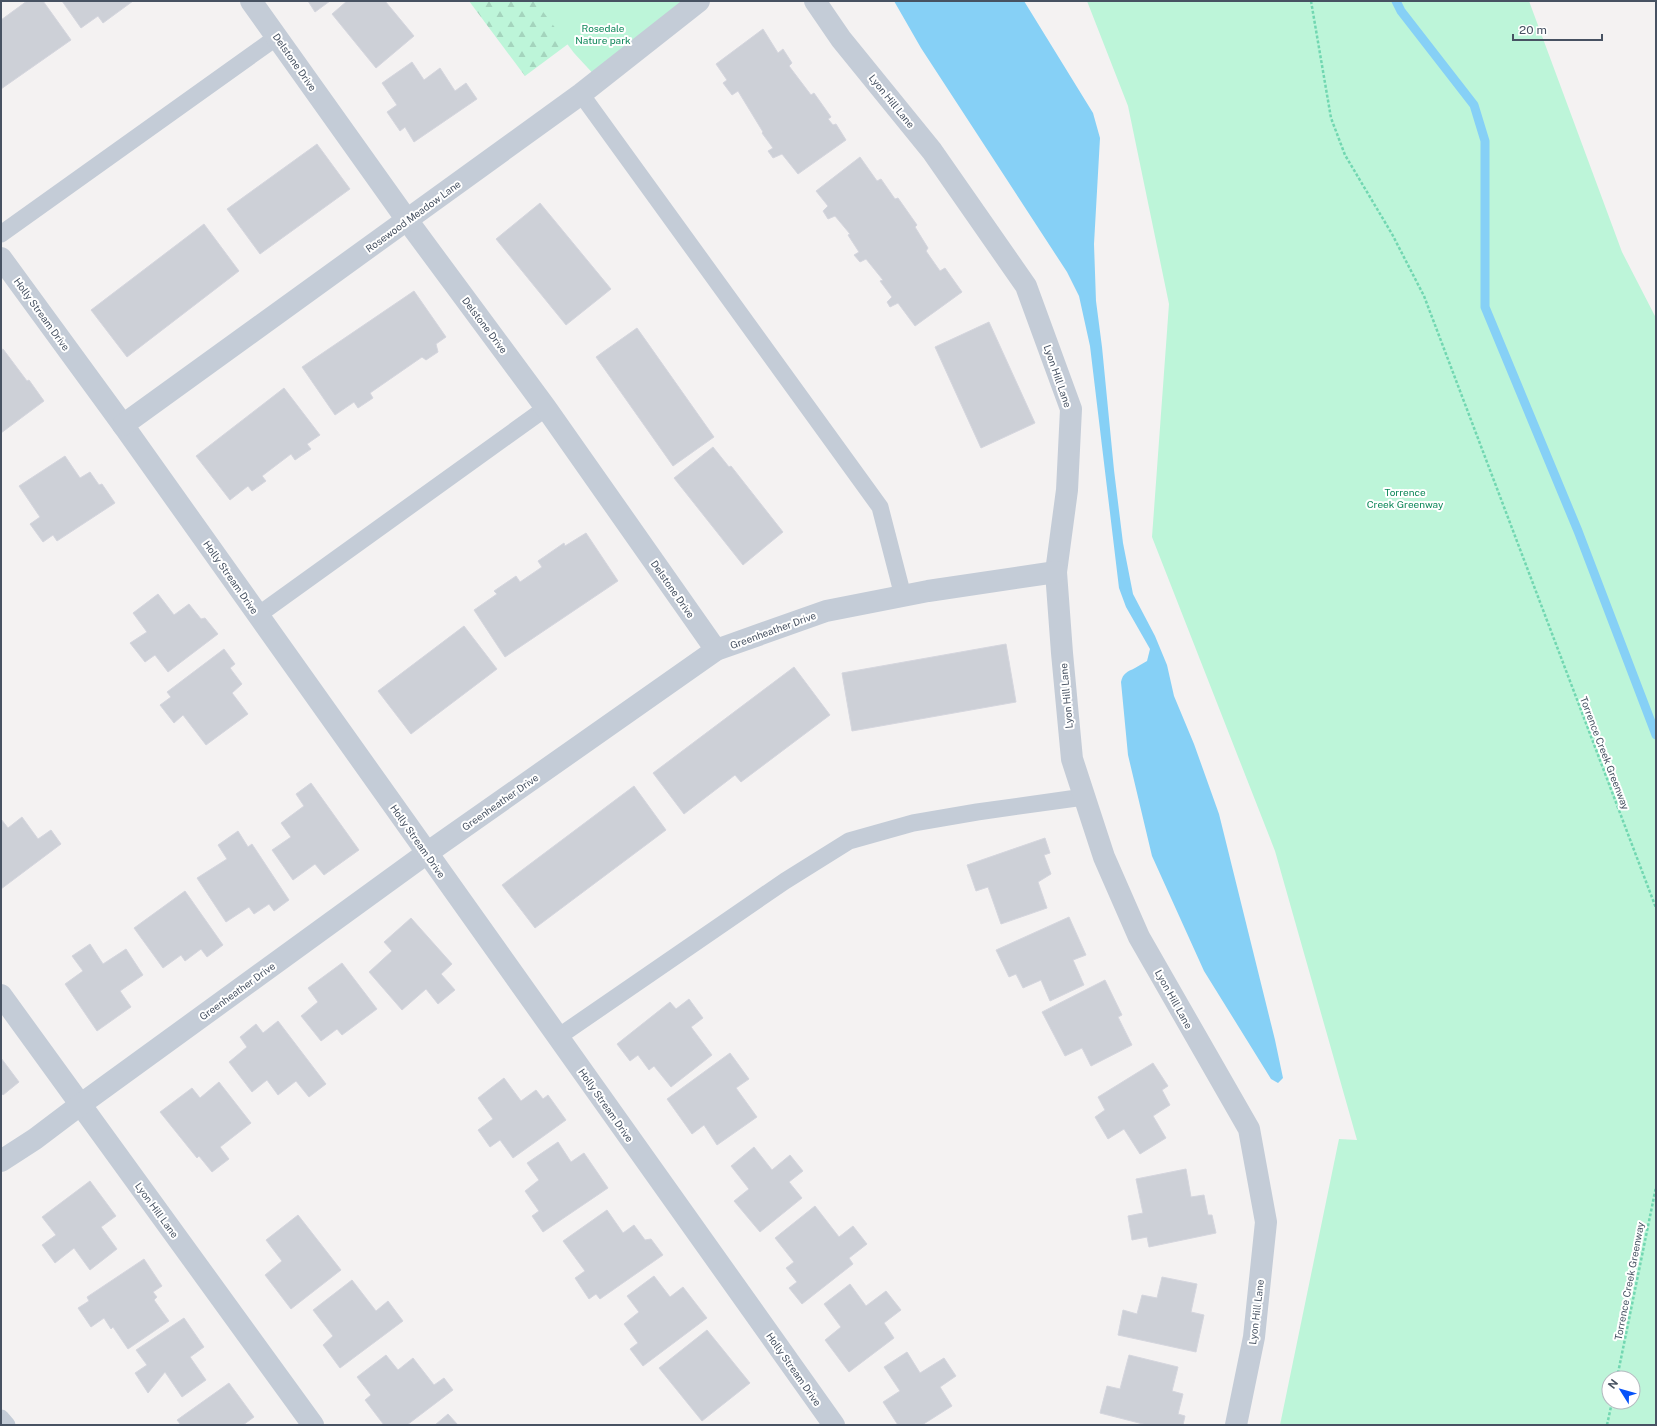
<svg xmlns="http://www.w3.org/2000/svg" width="1657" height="1426" viewBox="0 0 1657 1426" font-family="'Public Sans',sans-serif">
	<defs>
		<pattern id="forest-firs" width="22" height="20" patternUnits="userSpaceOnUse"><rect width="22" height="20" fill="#bdf5d9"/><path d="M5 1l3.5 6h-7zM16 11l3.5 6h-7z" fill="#a4d4bd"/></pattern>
	</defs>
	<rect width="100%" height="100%" fill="#f4f2f2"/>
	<polygon fill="url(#forest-firs)" points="469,1 626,1 525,76"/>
	<g fill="#bdf5d9" fill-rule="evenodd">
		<polygon points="535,1 699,1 599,80 574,53"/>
		<path d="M1087 1H1529L1622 252 1656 318V1425H1280L1339 1139 1357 1140 1275 851 1152 537 1169 304 1128 106ZM1609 1378H1633V1402H1609Z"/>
	</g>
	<path fill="#86d0f6" d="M894 1H1024L1093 113 1100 138 1094 244 1096 301 1102 347 1114 470 1123 543 1133 594 1155 636 1167 665 1174 696 1194 744 1219 814 1275 1040 1283 1078 1278 1083 1271 1079 1204 971 1152 856 1128 755 1121 682C1123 673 1127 672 1135 668 1139 666 1143 663 1147 661L1150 649 1126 607 1119 588 1090 346 1079 296 1067 272 921 48Z"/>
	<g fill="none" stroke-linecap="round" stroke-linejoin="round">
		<polyline stroke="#86d0f6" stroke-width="9" points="1396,1 1401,11 1474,105 1485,141 1485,307 1578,531 1656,735"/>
	</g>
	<g fill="#cdd0d7" stroke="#d5d6de">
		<polygon points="27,1 43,1 71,40 1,89 1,20"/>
		<polygon points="62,1 133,1 103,23 98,16 81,28"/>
		<polygon points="308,1 330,1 315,12"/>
		<polygon points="347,1 385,1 414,36 376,68 332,14"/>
		<polygon points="763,29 778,53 783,49 792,63 789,66 811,95 814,93 831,117 828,119 833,125 836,124 846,140 798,174 782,154 773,158 768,151 773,148 762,133 763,132 738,91 732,95 723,83 727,80 716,64"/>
		<polygon points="412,62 424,80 440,68 455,91 466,83 477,99 414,142 405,127 400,131 387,112 397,105 382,83"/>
		<polygon points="317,144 350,189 260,254 227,209"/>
		<polygon points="860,157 877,181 881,179 895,199 898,198 917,225 915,227 928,248 926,251 940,271 945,268 962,292 915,326 898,303 890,307 887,302 892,297 880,281 883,280 866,259 860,262 854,255 859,252 848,235 850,234 835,216 828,219 823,211 828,206 816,191"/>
		<polygon points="540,203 611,289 566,325 496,239"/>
		<polygon points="204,224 239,271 127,357 91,310"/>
		<polygon points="414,291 446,337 436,344 438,352 426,360 422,357 370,393 373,398 358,408 354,402 335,415 302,367"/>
		<polygon points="989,322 1035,423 981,448 935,347"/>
		<polygon points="637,328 714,437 673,466 596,357"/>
		<polygon points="3,349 27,381 29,380 44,401 1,433 1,350"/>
		<polygon points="284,388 320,435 307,444 311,449 295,460 291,454 262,476 266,481 252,491 248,486 230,500 196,456"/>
		<polygon points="713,447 729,467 731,466 783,532 743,565 674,478"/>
		<polygon points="65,456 80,478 90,472 99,485 102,484 115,503 57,541 53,535 43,542 30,524 40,517 19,486"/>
		<polygon points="586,533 618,581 505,657 474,610 497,594 494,591 516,576 520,582 542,567 538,561 564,543 565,546"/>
		<polygon points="158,594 174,615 189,604 201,619 205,618 218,634 168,672 155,655 145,662 130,643 147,632 133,613"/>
		<polygon points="464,626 497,669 411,734 378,691"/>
		<polygon points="1006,644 1016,702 852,731 842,673"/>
		<polygon points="224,649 235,664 230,668 242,684 232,693 248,714 206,745 183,715 174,723 160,705 171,697 167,692"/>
		<polygon points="794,667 830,715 741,782 735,775 684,814 653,773"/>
		<polygon points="311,783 359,850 324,875 315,864 293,880 272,850 291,837 281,823 304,806 296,794"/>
		<polygon points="634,786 666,830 535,928 502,885"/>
		<polygon points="22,817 38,839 51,830 61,844 1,889 1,819 8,828"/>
		<polygon points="238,831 248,847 252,844 289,900 274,911 269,904 254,914 249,907 226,922 197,878 227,859 218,845"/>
		<polygon points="1045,838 1050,853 1044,855 1051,874 1038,882 1047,908 1001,924 988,887 976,891 967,865"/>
		<polygon points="185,891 223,945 207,957 201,949 185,961 181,955 163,968 134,928"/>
		<polygon points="1069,917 1086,955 1073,960 1084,985 1050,1001 1041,980 1023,988 1016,974 1009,977 996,950"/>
		<polygon points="411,918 452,964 441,974 455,990 438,1004 426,989 402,1010 369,972 392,951 384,942"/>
		<polygon points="90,944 103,964 126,949 143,975 120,991 131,1007 97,1031 65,984 83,971 72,956"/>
		<polygon points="342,963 377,1009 342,1035 337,1029 321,1041 301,1016 318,1002 308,988"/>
		<polygon points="1105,980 1122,1015 1118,1017 1132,1045 1091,1066 1082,1048 1065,1056 1042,1012"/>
		<polygon points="689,999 703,1018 691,1027 712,1055 671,1087 654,1066 649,1070 638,1055 630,1061 617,1044 670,1002 676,1009"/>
		<polygon points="278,1021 326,1084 309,1097 296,1081 278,1095 267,1080 252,1092 229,1062 247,1047 240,1037 256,1024 263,1033"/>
		<polygon points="730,1053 749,1079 736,1088 757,1117 717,1145 704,1125 692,1134 667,1099"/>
		<polygon points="1,1058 19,1082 3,1095 1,1093"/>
		<polygon points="1153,1063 1168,1086 1162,1090 1170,1105 1153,1116 1166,1138 1140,1154 1124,1129 1108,1139 1095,1117 1105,1110 1098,1097"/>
		<polygon points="504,1078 521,1101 536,1090 543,1099 548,1095 566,1120 513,1158 500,1140 490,1147 478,1130 493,1119 478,1098"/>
		<polygon points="219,1082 251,1123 220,1147 229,1159 212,1172 199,1156 197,1158 160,1112 192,1088 200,1098"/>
		<polygon points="558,1142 571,1162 584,1153 608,1188 543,1232 532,1216 539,1211 525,1191 539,1180 527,1163"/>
		<polygon points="754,1147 772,1170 790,1155 803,1171 789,1182 802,1198 760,1232 734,1201 749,1189 731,1166"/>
		<polygon points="1186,1169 1191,1197 1204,1195 1208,1215 1212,1215 1216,1233 1149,1247 1147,1237 1132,1240 1128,1216 1143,1213 1136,1179"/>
		<polygon points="90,1181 116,1216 101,1227 117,1249 90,1270 74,1248 55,1263 42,1245 56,1235 42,1217"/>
		<polygon points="815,1206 839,1237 853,1226 867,1244 849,1258 853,1264 802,1304 789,1288 797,1282 786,1268 794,1262 775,1238"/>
		<polygon points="607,1210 623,1233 634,1225 645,1240 651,1239 663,1255 600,1299 596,1294 589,1299 575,1278 585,1271 563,1241"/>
		<polygon points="298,1215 341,1270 291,1309 265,1275 282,1261 266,1240"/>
		<polygon points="144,1259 162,1286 153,1292 157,1297 154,1300 169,1321 128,1349 113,1327 111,1329 104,1318 91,1327 78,1308 89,1301 87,1297"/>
		<polygon points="654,1276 670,1297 683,1287 707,1318 643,1366 630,1349 638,1343 624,1324 639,1312 627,1296"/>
		<polygon points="1162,1277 1197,1284 1191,1312 1204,1315 1196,1352 1118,1335 1123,1310 1137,1314 1142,1295 1157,1298"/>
		<polygon points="352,1280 376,1311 388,1301 403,1321 340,1368 323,1345 333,1336 313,1310"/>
		<polygon points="850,1284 866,1306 886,1291 901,1310 884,1323 894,1338 849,1372 825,1340 841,1327 824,1304"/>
		<polygon points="184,1318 204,1347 190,1357 206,1380 182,1397 165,1372 148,1393 135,1373 147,1365 136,1350"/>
		<polygon points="707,1330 750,1383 702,1421 659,1368"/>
		<polygon points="907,1352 920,1373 944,1358 956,1376 940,1387 952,1406 922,1425 898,1425 883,1402 900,1391 884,1367"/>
		<polygon points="386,1355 398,1370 413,1358 434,1385 444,1378 453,1390 407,1425 384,1425 365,1400 371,1395 357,1377"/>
		<polygon points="1129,1355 1178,1367 1172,1391 1183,1394 1178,1414 1185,1416 1183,1425 1147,1425 1100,1413 1107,1386 1120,1389"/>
		<polygon points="229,1383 254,1417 243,1425 181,1425 177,1420"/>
		<polygon points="448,1414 458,1425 435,1425"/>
	</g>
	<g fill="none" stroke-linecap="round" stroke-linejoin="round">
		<g stroke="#71d7b1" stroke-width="2.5" stroke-dasharray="3 2" stroke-linecap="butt">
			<polyline points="1311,1 1331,118 1345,155 1392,234 1424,296 1656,908"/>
			<polyline points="1617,1378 1656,1187"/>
			<polyline points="1607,1425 1612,1402"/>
		</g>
		<g stroke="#c4ccd7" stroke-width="17">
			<polyline points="581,94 880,507 903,596"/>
			<polyline points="1,234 277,37"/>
			<polyline points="258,615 546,408"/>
			<polyline points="558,1037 785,881 849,841 913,823 977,812 1084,797"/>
			<polyline points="1,1418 7,1425"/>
		</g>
		<g stroke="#c4ccd7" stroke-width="22">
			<polyline points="251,1 407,220 546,408 716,650"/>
			<polyline points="815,1 841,39 932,151 1026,286 1071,409 1067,490 1056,572 1062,653 1072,759 1104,857 1139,937 1249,1129 1266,1222 1254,1337 1236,1425"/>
			<polyline points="1,258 123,425 834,1425"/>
			<polyline points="123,425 581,94 699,1"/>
			<polyline points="1,995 313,1425"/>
			<polyline points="1,1161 35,1139 80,1105 427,853 716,650 826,611 928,591 1056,572"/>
		</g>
	</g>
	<g text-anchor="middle" stroke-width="4" stroke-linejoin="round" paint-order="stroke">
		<g font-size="10" fill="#0d8759" stroke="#fff">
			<text x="603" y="32">Rosedale<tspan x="603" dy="12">Nature park</tspan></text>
			<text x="1405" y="496">Torrence<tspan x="1405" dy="12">Creek Greenway</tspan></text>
		</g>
		<g font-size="10" fill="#475262" stroke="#fff">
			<text transform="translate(295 62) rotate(55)" y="4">Delstone Drive</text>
			<text transform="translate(892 101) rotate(51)" y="4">Lyon Hill Lane</text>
			<text transform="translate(413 216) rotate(-36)" y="4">Rosewood Meadow Lane</text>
			<text transform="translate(42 314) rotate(54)" y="4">Holly Stream Drive</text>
			<text transform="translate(485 325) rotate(53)" y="4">Delstone Drive</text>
			<text transform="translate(1058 376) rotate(71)" y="4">Lyon Hill Lane</text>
			<text transform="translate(231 577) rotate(55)" y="4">Holly Stream Drive</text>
			<text transform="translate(673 589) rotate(55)" y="4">Delstone Drive</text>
			<text transform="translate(773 630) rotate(-20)" y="4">Greenheather Drive</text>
			<text transform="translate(1066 696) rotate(-95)" y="4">Lyon Hill Lane</text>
			<text transform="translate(1605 753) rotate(69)" y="4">Torrence Creek Greenway</text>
			<text transform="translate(500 802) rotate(-35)" y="4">Greenheather Drive</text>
			<text transform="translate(418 841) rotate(55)" y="4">Holly Stream Drive</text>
			<text transform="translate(237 991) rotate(-36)" y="4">Greenheather Drive</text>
			<text transform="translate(1174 999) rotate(61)" y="4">Lyon Hill Lane</text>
			<text transform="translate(606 1105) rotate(55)" y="4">Holly Stream Drive</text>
			<text transform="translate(157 1210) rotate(54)" y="4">Lyon Hill Lane</text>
			<text transform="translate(1629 1281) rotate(-79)" y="4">Torrence Creek Greenway</text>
			<text transform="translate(1256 1312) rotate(-83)" y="4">Lyon Hill Lane</text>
			<text transform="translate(794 1369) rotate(55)" y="4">Holly Stream Drive</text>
		</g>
	</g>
	<rect width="1657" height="1426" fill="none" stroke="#475262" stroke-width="4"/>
	<g transform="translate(1621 1390) rotate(307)"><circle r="19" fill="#ffffff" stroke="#b5bac0"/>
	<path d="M0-3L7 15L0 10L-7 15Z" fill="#0652f9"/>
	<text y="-6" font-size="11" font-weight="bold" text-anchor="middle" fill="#475262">N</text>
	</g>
	<path d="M1513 34v6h89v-6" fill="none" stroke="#475262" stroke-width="2"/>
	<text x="1519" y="34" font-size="12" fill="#475262" stroke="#ffffff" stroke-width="3" paint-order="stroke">20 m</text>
</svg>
